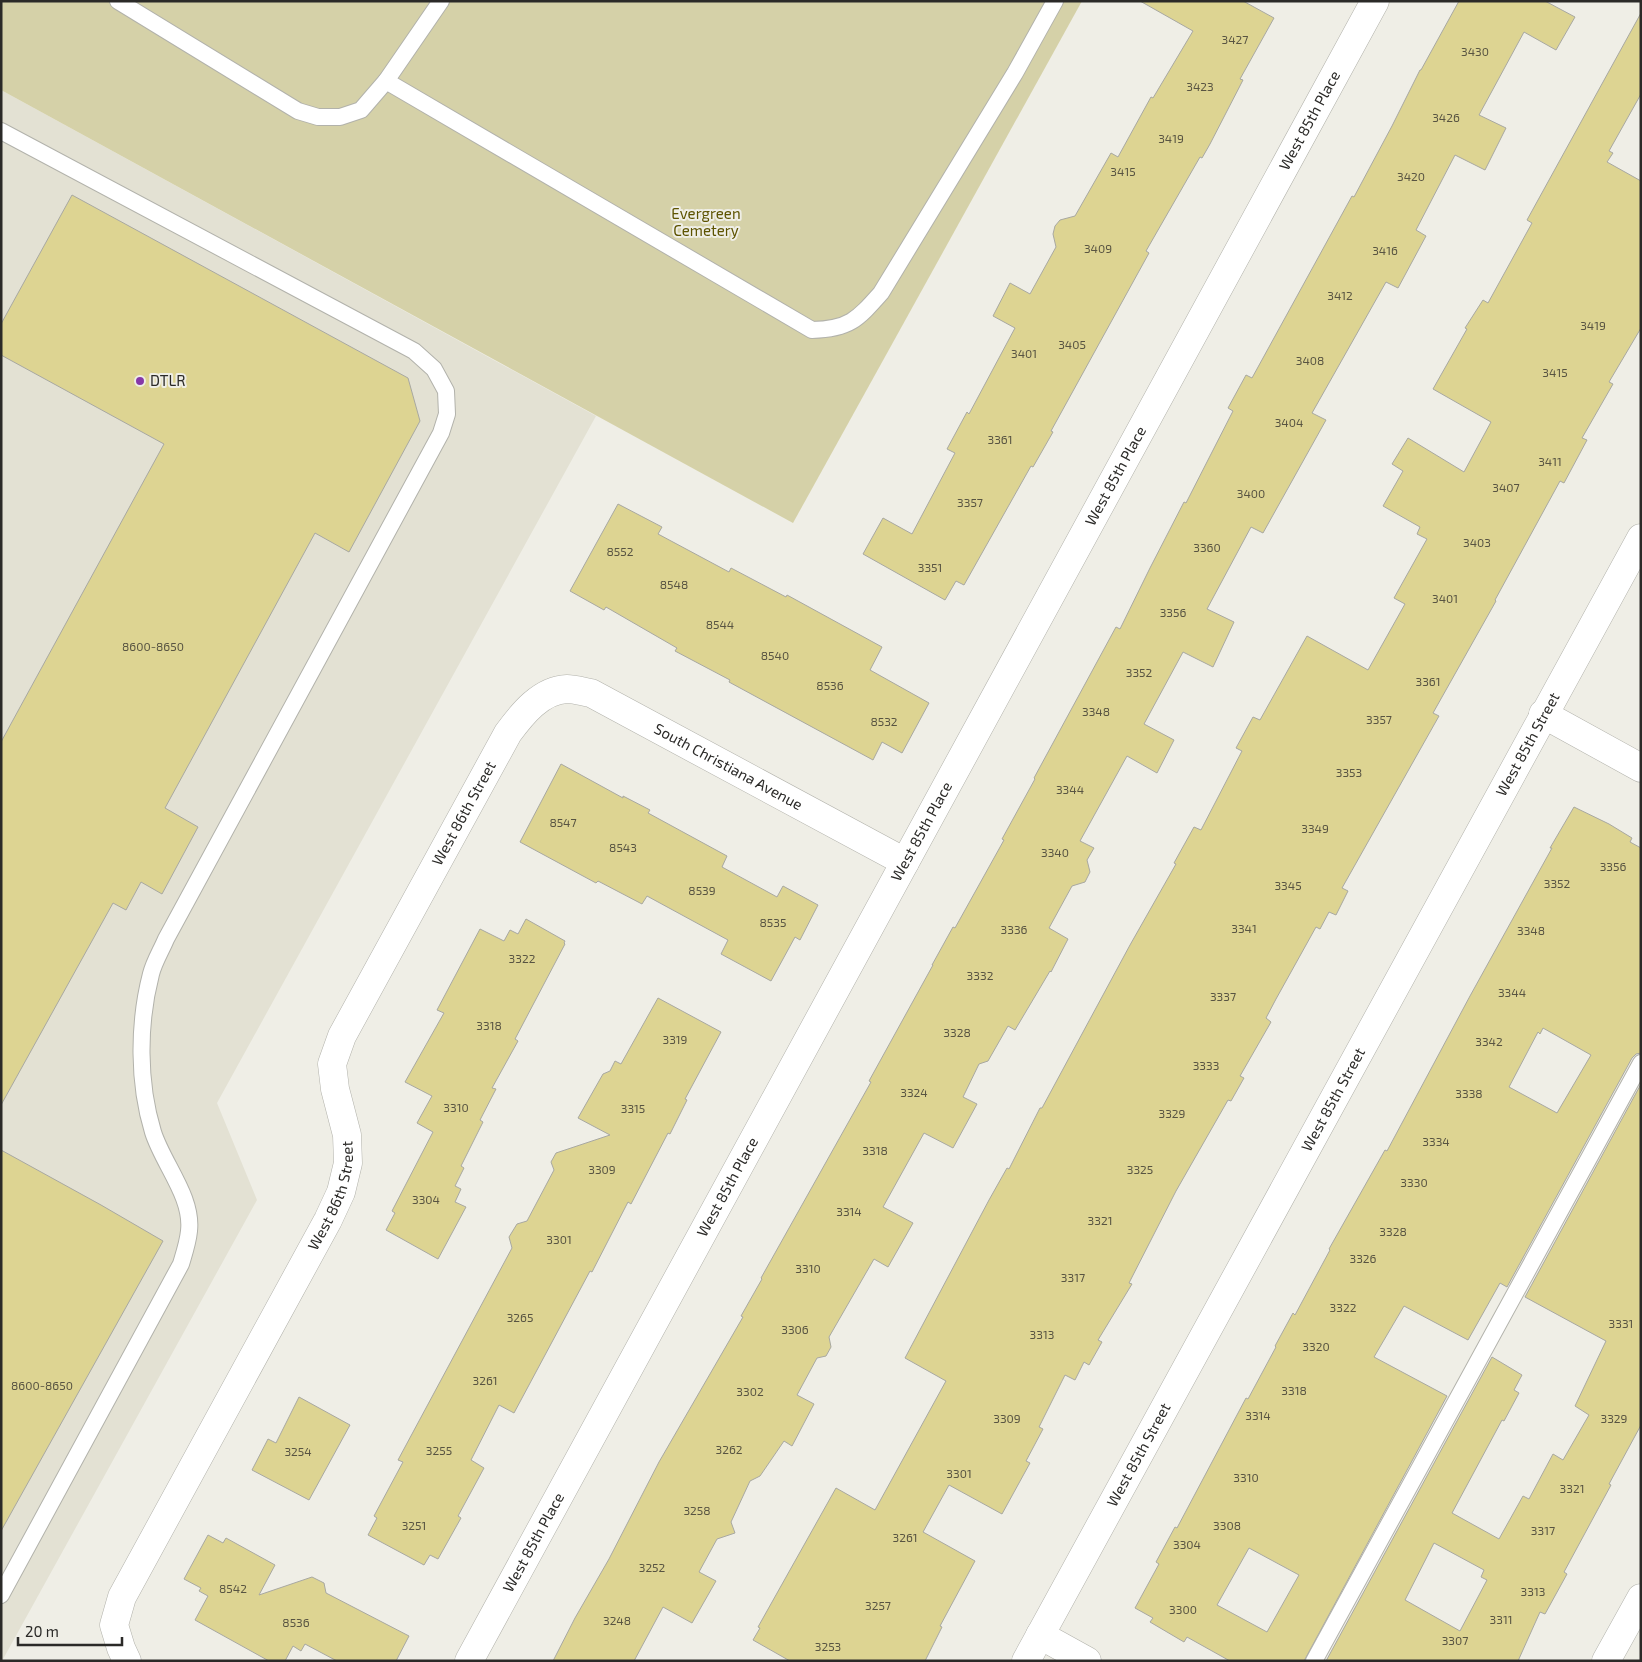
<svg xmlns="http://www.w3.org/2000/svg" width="1642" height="1662" viewBox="0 0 1642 1662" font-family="'Exo 2',sans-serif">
	<rect width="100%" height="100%" fill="#efeee6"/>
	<polygon fill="#e3e1d3" points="1,90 596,416 217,1103 257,1200 2,1661 1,1661"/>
	<polygon fill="#d5d1a8" points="1,1 1082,1 793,523 1,90"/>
	<g fill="#ddd492" stroke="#a8a8a1" fill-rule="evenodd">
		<polygon points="1140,1 1243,1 1274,18 1240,79 1243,80 1210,144 1202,158 1200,157 1146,251 1149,253 1051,431 1053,432 1033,467 1031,466 964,585 956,581 945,600 863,554 883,518 912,534 955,453 947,449 967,412 969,414 1015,328 993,316 1010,283 1030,294 1056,247 1053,234 1055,226 1060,220 1075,216 1111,153 1118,157 1151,97 1153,98 1193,31"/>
		<polygon points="1459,1 1545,1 1575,17 1556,50 1524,32 1479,115 1506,128 1485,170 1455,155 1416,230 1426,236 1398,288 1386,282 1312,413 1326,420 1263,533 1251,527 1207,609 1234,622 1213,667 1183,652 1144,724 1174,740 1157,773 1127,756 1080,841 1094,848 1087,860 1090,872 1085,882 1072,886 1049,928 1068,939 1051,972 1050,971 1015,1030 1008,1026 988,1061 979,1064 963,1097 977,1104 953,1148 924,1133 883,1207 913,1223 888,1267 874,1259 829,1337 831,1347 826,1356 817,1358 797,1395 814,1404 792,1446 784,1441 760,1476 750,1481 731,1522 735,1533 717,1539 699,1572 716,1581 692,1623 663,1607 634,1661 553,1661 575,1618 609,1559 659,1462 743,1317 741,1316 762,1279 761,1278 871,1082 869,1081 933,965 932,965 953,927 955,928 1004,840 1002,839 1035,779 1034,778 1116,627 1120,629 1150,568 1184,502 1186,503 1233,411 1228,408 1246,375 1252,378 1352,196 1354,197 1392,126 1420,70 1421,70"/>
		<polygon points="1641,13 1641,94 1609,151 1613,153 1607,162 1641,181 1641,328 1609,382 1613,384 1582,438 1587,440 1564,483 1560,481 1495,600 1496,601 1433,713 1439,716 1342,888 1348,891 1336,915 1329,912 1320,929 1316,927 1276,999 1266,1018 1271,1022 1240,1076 1244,1078 1231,1101 1228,1100 1176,1191 1129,1283 1132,1284 1098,1340 1102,1342 1089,1365 1084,1362 1075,1380 1065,1375 1039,1427 1043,1429 1026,1461 1030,1463 1002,1514 949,1485 923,1532 975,1561 940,1626 942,1627 925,1661 790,1661 753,1640 760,1628 758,1627 836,1488 875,1510 946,1381 905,1358 989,1200 1007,1168 1009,1169 1040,1108 1042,1108 1130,945 1176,864 1174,863 1194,827 1201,830 1242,751 1236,748 1253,717 1260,720 1307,636 1368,670 1405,604 1394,598 1427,539 1417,534 1420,527 1383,506 1403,471 1392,464 1408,438 1464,472 1491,422 1433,389 1467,329 1465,328 1483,300 1488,303 1532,223 1527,220"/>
		<polygon points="72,195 408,378 420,421 349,552 315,533 165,808 198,827 162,894 141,882 126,910 113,903 1,1105 1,742 164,444 1,355 1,324"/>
		<polygon points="618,504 662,527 658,534 729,572 731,568 786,597 787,595 882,647 870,670 929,703 902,753 882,742 873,760 729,682 730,680 675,651 677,648 606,607 604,610 570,591"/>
		<polygon points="561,764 623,798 623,796 650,810 648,813 727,856 722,867 777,897 783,886 818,905 800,940 795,937 771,981 721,954 728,940 647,896 642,904 598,881 596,883 520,842"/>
		<path d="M1574 807 1609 824 1632 838 1630 842 1641 848V1053L1636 1054 1632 1058 1507 1287 1500 1283 1468 1340 1404 1306 1374 1357 1447 1396 1304 1661H1230L1187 1637 1184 1642 1150 1622 1153 1618 1135 1608 1159 1564 1156 1562 1175 1527 1177 1528 1246 1398 1248 1399 1276 1347 1275 1346 1293 1313 1295 1315 1330 1250 1329 1249 1385 1150 1387 1151 1470 996 1552 848H1550ZM1543 1028 1591 1055 1557 1113 1509 1087 1538 1032 1540 1034ZM1249 1548 1299 1575 1267 1632 1217 1605Z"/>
		<polygon points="526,919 565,941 564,943 565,944 515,1039 518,1041 492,1088 496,1089 480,1120 483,1122 461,1166 464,1168 455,1186 461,1189 455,1202 466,1207 438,1259 386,1230 395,1213 392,1211 433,1132 417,1123 432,1096 405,1082 444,1013 437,1010 480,929 504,941 510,930 518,934"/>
		<polygon points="658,998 721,1032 685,1099 687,1100 670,1134 668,1133 631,1204 628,1202 592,1272 590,1271 514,1413 499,1405 471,1460 484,1468 458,1516 461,1518 438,1559 430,1555 424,1565 368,1535 377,1518 374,1516 403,1462 398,1460 512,1248 509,1237 517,1224 527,1221 554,1170 551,1162 556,1153 610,1135 578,1118 603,1074 610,1071 615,1061 621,1064"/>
		<path d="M1641 1084V1425L1609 1484 1611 1485 1564 1572 1567 1574 1545 1614 1540 1612 1518 1661H1326L1492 1357 1522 1375 1514 1390 1519 1393 1504 1421 1502 1420 1452 1513 1499 1539 1523 1496 1529 1499 1553 1454 1563 1460 1589 1415 1575 1406 1606 1341 1525 1297ZM1434 1543 1484 1570 1481 1577 1487 1580 1460 1631 1405 1600Z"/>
		<polygon points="1,1150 101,1205 163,1241 1,1531"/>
		<polygon points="299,1397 350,1425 309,1500 252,1470 268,1439 276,1443"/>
		<polygon points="208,1535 223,1543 226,1538 275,1565 259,1595 312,1577 324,1583 326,1593 409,1636 396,1661 337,1661 305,1644 301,1651 293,1646 285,1661 269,1661 195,1620 208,1596 199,1591 201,1588 184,1579"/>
	</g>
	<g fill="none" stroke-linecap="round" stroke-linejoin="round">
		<g stroke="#b2b2ab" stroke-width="18">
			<g id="lane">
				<polyline points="118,1 298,111 318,117 340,117 361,110 386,81 441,1"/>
				<path d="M386 81 812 330C849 329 857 320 881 293L1015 73 1055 1"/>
				<path d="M1 131 414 351 434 369 446 391 447 414 441 433 166 939C161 951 154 962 151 974 138 1024 138 1083 153 1132 163 1164 193 1197 189 1231 188 1242 184 1254 181 1264L1 1595"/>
				<polyline points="1314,1661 1641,1063"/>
			</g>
		</g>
		<g stroke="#b2b2ab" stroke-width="29">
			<g id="street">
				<polyline points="1543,714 1641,768"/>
				<polyline points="1040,1635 1087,1661"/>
				<path id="s1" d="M127 1661 121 1648 114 1625 122 1597 328 1220 341 1192 348 1163 347 1135 335 1089 332 1064 342 1036 508 733C522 714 541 690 567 689 575 689 584 692 591 693L905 862"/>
				<path id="s2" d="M469 1661 1375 1"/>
				<path id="s3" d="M1026 1661 1641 538"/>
				<polyline points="1606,1661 1641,1598"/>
			</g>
		</g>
		<use href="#lane" stroke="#fff" stroke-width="16"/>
		<use href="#street" stroke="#fff" stroke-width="28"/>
	</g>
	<circle fill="#8638a8" stroke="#efeee6" stroke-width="2" cx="140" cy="381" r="5"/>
	<g text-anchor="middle" stroke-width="4" stroke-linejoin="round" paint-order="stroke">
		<g font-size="12" fill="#585442">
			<text x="1235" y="44">3427</text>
			<text x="1475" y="56">3430</text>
			<text x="1200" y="91">3423</text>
			<text x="1446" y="122">3426</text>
			<text x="1171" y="143">3419</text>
			<text x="1123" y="176">3415</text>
			<text x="1411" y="181">3420</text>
			<text x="1098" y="253">3409</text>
			<text x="1385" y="255">3416</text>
			<text x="1340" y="300">3412</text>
			<text x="1593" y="330">3419</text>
			<text x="1072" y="349">3405</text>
			<text x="1024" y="358">3401</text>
			<text x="1310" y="365">3408</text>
			<text x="1555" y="377">3415</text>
			<text x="1289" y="427">3404</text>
			<text x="1000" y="444">3361</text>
			<text x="1550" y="466">3411</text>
			<text x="1506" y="492">3407</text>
			<text x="1251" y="498">3400</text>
			<text x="970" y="507">3357</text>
			<text x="1477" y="547">3403</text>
			<text x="1207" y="552">3360</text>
			<text x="620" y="556">8552</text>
			<text x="930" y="572">3351</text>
			<text x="674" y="589">8548</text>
			<text x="1445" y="603">3401</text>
			<text x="1173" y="617">3356</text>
			<text x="720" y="629">8544</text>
			<text x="153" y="651">8600-8650</text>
			<text x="775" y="660">8540</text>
			<text x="1139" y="677">3352</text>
			<text x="1428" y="686">3361</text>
			<text x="830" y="690">8536</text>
			<text x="1096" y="716">3348</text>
			<text x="1379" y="724">3357</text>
			<text x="884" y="726">8532</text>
			<text x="1349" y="777">3353</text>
			<text x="1070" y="794">3344</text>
			<text x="563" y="827">8547</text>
			<text x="1315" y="833">3349</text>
			<text x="623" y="852">8543</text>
			<text x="1055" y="857">3340</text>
			<text x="1613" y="871">3356</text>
			<text x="1557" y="888">3352</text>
			<text x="1288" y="890">3345</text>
			<text x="702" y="895">8539</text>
			<text x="773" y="927">8535</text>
			<text x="1244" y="933">3341</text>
			<text x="1014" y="934">3336</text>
			<text x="1531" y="935">3348</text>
			<text x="522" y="963">3322</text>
			<text x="980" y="980">3332</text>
			<text x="1512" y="997">3344</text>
			<text x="1223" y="1001">3337</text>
			<text x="489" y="1030">3318</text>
			<text x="957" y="1037">3328</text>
			<text x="675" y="1044">3319</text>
			<text x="1489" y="1046">3342</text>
			<text x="1206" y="1070">3333</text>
			<text x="914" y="1097">3324</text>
			<text x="1469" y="1098">3338</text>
			<text x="456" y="1112">3310</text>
			<text x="633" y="1113">3315</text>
			<text x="1172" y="1118">3329</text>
			<text x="1436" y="1146">3334</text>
			<text x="875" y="1155">3318</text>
			<text x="602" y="1174">3309</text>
			<text x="1140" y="1174">3325</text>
			<text x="1414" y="1187">3330</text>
			<text x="426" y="1204">3304</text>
			<text x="849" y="1216">3314</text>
			<text x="1100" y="1225">3321</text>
			<text x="1393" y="1236">3328</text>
			<text x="559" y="1244">3301</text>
			<text x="1363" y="1263">3326</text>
			<text x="808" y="1273">3310</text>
			<text x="1073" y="1282">3317</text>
			<text x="1343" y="1312">3322</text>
			<text x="520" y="1322">3265</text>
			<text x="1621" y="1328">3331</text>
			<text x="795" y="1334">3306</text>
			<text x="1042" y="1339">3313</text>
			<text x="1316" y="1351">3320</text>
			<text x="485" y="1385">3261</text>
			<text x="42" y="1390">8600-8650</text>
			<text x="1294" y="1395">3318</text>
			<text x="750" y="1396">3302</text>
			<text x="1258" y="1420">3314</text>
			<text x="1007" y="1423">3309</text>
			<text x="1614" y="1423">3329</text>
			<text x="729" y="1454">3262</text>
			<text x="439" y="1455">3255</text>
			<text x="298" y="1456">3254</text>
			<text x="959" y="1478">3301</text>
			<text x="1246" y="1482">3310</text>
			<text x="1572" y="1493">3321</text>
			<text x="697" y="1515">3258</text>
			<text x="414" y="1530">3251</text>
			<text x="1227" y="1530">3308</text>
			<text x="1543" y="1535">3317</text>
			<text x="905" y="1542">3261</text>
			<text x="1187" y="1549">3304</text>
			<text x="652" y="1572">3252</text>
			<text x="233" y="1593">8542</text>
			<text x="1533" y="1596">3313</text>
			<text x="878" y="1610">3257</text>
			<text x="1183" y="1614">3300</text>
			<text x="1501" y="1624">3311</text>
			<text x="617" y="1625">3248</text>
			<text x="296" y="1627">8536</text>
			<text x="1455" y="1645">3307</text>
			<text x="828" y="1651">3253</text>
		</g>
		<g font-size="15" fill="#2b2a28" stroke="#efeee6">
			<text dy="5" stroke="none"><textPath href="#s2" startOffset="1755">West 85th Place</textPath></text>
			<text dy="5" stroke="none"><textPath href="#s2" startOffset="1350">West 85th Place</textPath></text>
			<text dy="5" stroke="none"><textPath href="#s3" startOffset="1045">West 85th Street</textPath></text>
			<text dy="5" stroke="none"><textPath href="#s1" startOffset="1290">South Christiana Avenue</textPath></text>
			<text dy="5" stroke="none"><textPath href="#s1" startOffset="942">West 86th Street</textPath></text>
			<text dy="5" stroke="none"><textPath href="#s2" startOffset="945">West 85th Place</textPath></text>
			<text dy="5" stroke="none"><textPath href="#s3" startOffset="640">West 85th Street</textPath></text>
			<text dy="5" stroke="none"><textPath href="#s2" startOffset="540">West 85th Place</textPath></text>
			<text dy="5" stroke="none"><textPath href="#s1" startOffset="522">West 86th Street</textPath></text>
			<text dy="5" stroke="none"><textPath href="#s3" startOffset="235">West 85th Street</textPath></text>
			<text dy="5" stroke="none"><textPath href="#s2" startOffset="135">West 85th Place</textPath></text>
		</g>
		<g font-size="15" fill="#5d5300" stroke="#efeee6">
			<text x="706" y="219">Evergreen<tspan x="706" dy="17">Cemetery</tspan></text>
		</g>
		<g font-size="15" fill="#2b2a28" stroke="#efeee6" text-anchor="start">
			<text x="150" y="386">DTLR</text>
		</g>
	</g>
	<rect width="1642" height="1662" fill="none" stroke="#2b2a28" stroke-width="5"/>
	<path d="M18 1637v8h104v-8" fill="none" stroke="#2b2a28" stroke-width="2.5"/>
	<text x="25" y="1637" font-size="15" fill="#2b2a28" stroke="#efeee6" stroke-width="4" paint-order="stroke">20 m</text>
</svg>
